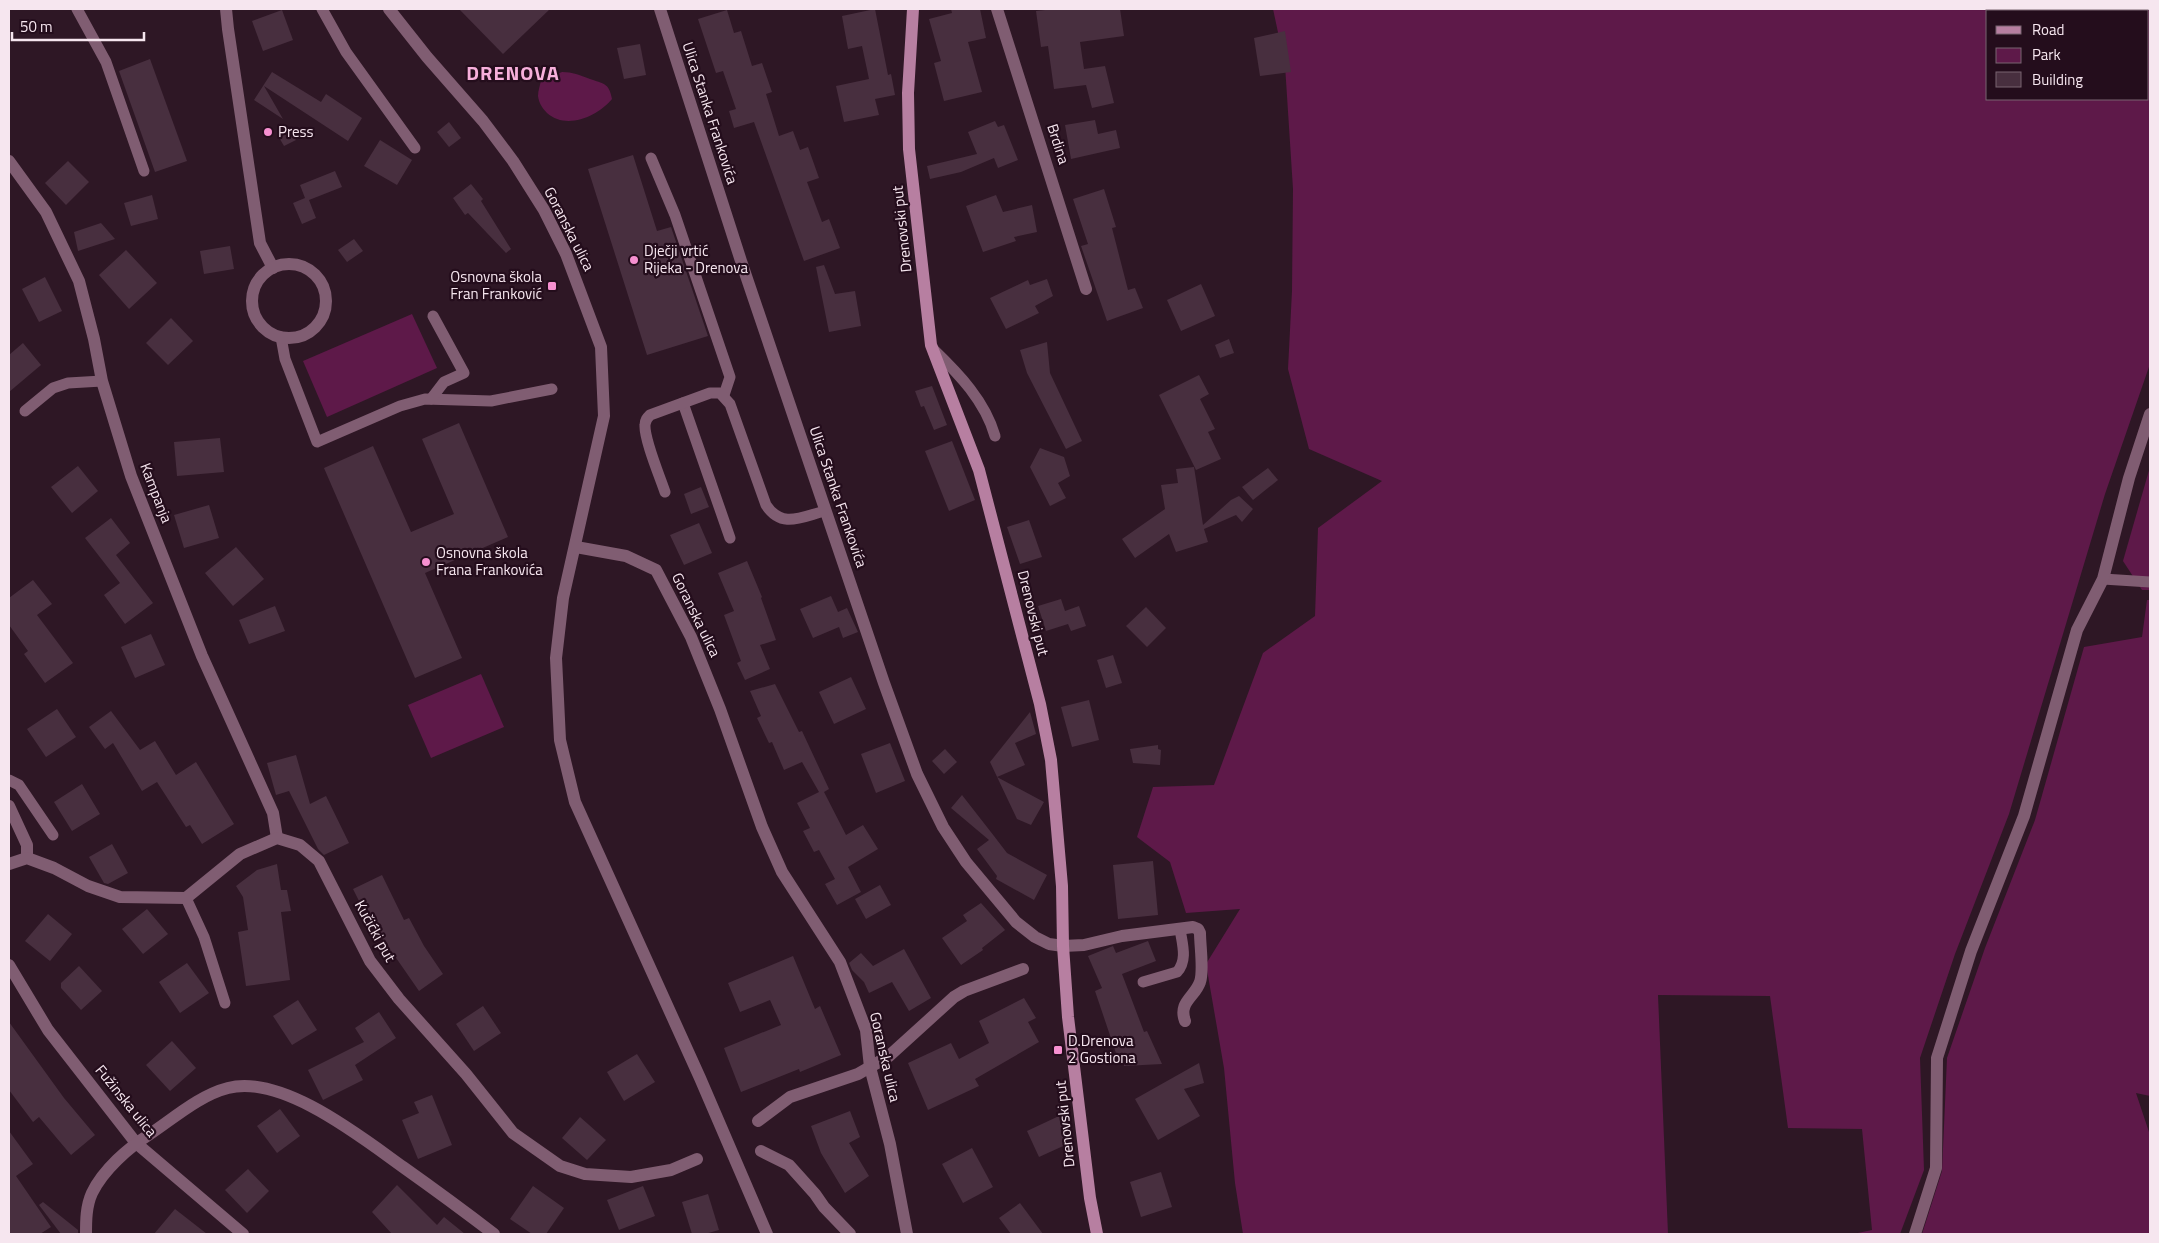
<svg xmlns="http://www.w3.org/2000/svg" width="2159" height="1243" viewBox="0 0 2159 1243" font-family="'Titillium Web',sans-serif">
	<rect width="100%" height="100%" fill="#2e1725"/>
	<g fill="#5e1949" fill-rule="evenodd">
		<path d="M1273 9H2150V364L2105 494 2009 814 1955 954 1920 1058 1924 1170 1900 1234H1853L1872 1230 1862 1129 1788 1128 1770 996 1658 995 1668 1234H1243L1235 1183 1224 1068 1206 964 1240 909 1186 913 1170 862 1137 837 1153 787 1214 785 1263 653 1315 616 1318 528 1382 481 1309 449 1288 369 1292 291 1293 189 1285 65ZM1988 11H2148V99H1988Z"/>
		<path d="M562 72C573 72 579 75 590 79 603 84 609 82 612 99 597 117 566 130 547 113 542 108 539 103 538 96 538 91 540 85 541 81Z"/>
		<polygon points="412,314 437,368 327,417 303,361"/>
		<polygon points="2150,467 2150,590 2142,590 2123,561"/>
		<polygon points="2147,600 2150,600 2150,1096 2136,1093 2150,1135 2150,1234 1922,1234 1942,1171 1947,1058 1985,948 2035,820 2084,647 2142,637"/>
		<polygon points="481,674 504,727 431,758 408,705"/>
	</g>
	<g fill="#482f3f">
		<polygon points="459,9 550,9 503,54"/>
		<polygon points="875,9 888,75 891,74 895,95 875,99 879,115 844,122 836,86 869,79 862,46 848,49 842,16"/>
		<polygon points="951,9 980,9 986,38 968,42 982,92 944,101 934,63 941,61 929,19 952,13"/>
		<polygon points="1054,9 1120,9 1124,36 1080,42 1084,69 1105,66 1114,103 1092,108 1086,85 1054,89 1048,46 1041,47 1036,11"/>
		<polygon points="282,10 293,40 263,51 252,21"/>
		<polygon points="727,10 734,33 741,31 752,66 762,63 772,92 766,94 779,136 793,131 800,150 808,147 819,178 807,182 822,222 829,219 840,248 804,261 754,122 734,128 729,111 736,109 723,71 716,73 698,19"/>
		<polygon points="1285,31 1291,72 1260,76 1254,38"/>
		<polygon points="640,44 646,75 624,79 617,48"/>
		<polygon points="150,59 187,161 155,172 119,71"/>
		<polygon points="272,72 321,102 326,94 362,118 348,141 264,86 283,119 254,100"/>
		<polygon points="1095,120 1098,134 1116,130 1120,148 1071,159 1065,125"/>
		<polygon points="995,121 998,127 1004,125 1018,160 998,168 994,158 961,172 930,179 927,166 977,154 968,132"/>
		<polygon points="449,122 461,138 449,147 437,132"/>
		<polygon points="288,127 296,140 284,146 277,134"/>
		<polygon points="380,140 412,160 397,185 364,166"/>
		<polygon points="633,155 657,231 671,227 708,336 647,355 588,169"/>
		<polygon points="68,161 89,182 66,205 45,183"/>
		<polygon points="335,171 342,187 309,200 316,218 302,224 293,203 305,198 300,185"/>
		<polygon points="471,184 483,199 481,201 511,249 506,253 468,213 465,215 453,198"/>
		<polygon points="1104,189 1116,227 1112,228 1128,290 1135,288 1143,308 1107,321 1081,246 1088,244 1073,199"/>
		<polygon points="152,195 158,219 131,226 124,203"/>
		<polygon points="996,195 1003,212 1032,205 1037,232 1014,237 1016,241 983,252 966,206"/>
		<polygon points="101,223 115,239 78,251 74,232"/>
		<polygon points="354,239 363,251 347,262 338,250"/>
		<polygon points="230,246 234,269 204,274 200,251"/>
		<polygon points="126,250 157,283 129,309 99,275"/>
		<polygon points="824,265 835,294 855,291 861,326 829,332 816,267"/>
		<polygon points="45,277 62,311 39,322 22,289"/>
		<polygon points="1047,279 1053,296 1035,306 1039,313 1006,329 990,298 1028,280 1030,285"/>
		<polygon points="1201,284 1215,316 1181,331 1167,300"/>
		<polygon points="171,318 193,341 168,365 146,343"/>
		<polygon points="1229,339 1234,353 1220,358 1215,345"/>
		<polygon points="1047,342 1050,373 1082,441 1066,449 1027,373 1020,350"/>
		<polygon points="23,343 41,365 9,392 9,355"/>
		<polygon points="1199,375 1209,394 1200,399 1215,429 1208,432 1221,459 1196,470 1159,395"/>
		<polygon points="932,386 947,425 934,430 924,406 921,407 915,391"/>
		<polygon points="459,423 508,537 425,573 462,658 415,678 324,468 373,446 411,532 454,514 422,439"/>
		<polygon points="220,438 224,472 177,476 174,442"/>
		<polygon points="952,441 975,500 949,511 925,451"/>
		<polygon points="1040,448 1064,457 1070,476 1058,483 1066,498 1050,506 1030,467"/>
		<polygon points="78,466 98,491 72,513 51,487"/>
		<polygon points="1194,467 1203,525 1231,500 1239,496 1253,509 1242,522 1236,515 1204,529 1208,542 1176,552 1169,534 1135,558 1122,539 1165,509 1161,485 1178,483 1176,469"/>
		<polygon points="1268,468 1278,480 1253,500 1242,487"/>
		<polygon points="701,487 709,507 691,514 684,494"/>
		<polygon points="209,505 219,538 184,548 174,515"/>
		<polygon points="111,518 130,543 116,555 153,603 125,624 104,595 120,583 85,538"/>
		<polygon points="1029,520 1042,557 1020,564 1007,527"/>
		<polygon points="699,523 712,553 684,565 670,535"/>
		<polygon points="236,547 264,579 233,606 205,573"/>
		<polygon points="747,561 762,597 761,598 776,640 760,645 770,669 745,680 737,663 741,661 724,615 734,611 718,573"/>
		<polygon points="33,580 52,604 37,615 73,663 45,683 24,654 28,651 9,625 9,598"/>
		<polygon points="831,596 838,612 847,608 858,632 843,638 839,627 813,638 800,609"/>
		<polygon points="1061,599 1065,611 1079,606 1086,626 1071,631 1068,624 1046,631 1038,606"/>
		<polygon points="275,606 285,631 249,644 239,620"/>
		<polygon points="1146,607 1166,628 1147,647 1126,626"/>
		<polygon points="151,634 165,665 135,678 121,647"/>
		<polygon points="1113,655 1122,683 1106,688 1097,660"/>
		<polygon points="851,677 866,709 834,724 819,692"/>
		<polygon points="775,684 799,732 802,731 829,789 824,792 846,835 863,825 878,849 848,867 861,892 837,905 825,884 835,879 819,850 814,852 803,831 810,828 797,803 819,792 802,762 784,770 772,742 769,743 757,718 761,716 750,691"/>
		<polygon points="1089,700 1099,740 1072,747 1061,707"/>
		<polygon points="57,709 76,737 46,757 27,729"/>
		<polygon points="111,711 140,750 155,741 176,775 196,762 234,824 202,844 190,825 186,827 157,782 142,791 113,743 105,749 89,727"/>
		<polygon points="1030,712 1036,734 1015,743 1025,765 997,777 1044,802 1031,825 1017,819 990,762"/>
		<polygon points="890,743 905,781 876,793 861,754"/>
		<polygon points="1158,745 1158,749 1161,750 1160,765 1133,763 1130,749"/>
		<polygon points="945,749 957,762 944,774 932,761"/>
		<polygon points="296,755 310,804 326,796 349,843 324,855 318,849 289,791 276,795 267,763"/>
		<polygon points="82,784 100,814 72,831 54,802"/>
		<polygon points="962,795 994,836 991,838 994,836 1007,853 1047,875 1034,900 996,879 997,876 977,849 989,840 951,808"/>
		<polygon points="112,844 128,873 108,884 104,883 89,857"/>
		<polygon points="1153,861 1158,915 1118,919 1113,865"/>
		<polygon points="277,864 281,890 287,890 291,911 281,912 290,980 246,986 238,932 248,930 243,897 236,886 257,870"/>
		<polygon points="382,875 404,920 409,918 424,946 443,974 419,991 392,952 390,953 372,919 369,921 353,889"/>
		<polygon points="880,885 891,905 866,919 855,899"/>
		<polygon points="981,903 1005,930 982,948 983,950 961,965 942,938 967,921 963,915"/>
		<polygon points="147,909 168,934 143,954 122,929"/>
		<polygon points="48,914 72,934 50,961 25,941"/>
		<polygon points="1148,941 1156,961 1122,974 1144,1032 1147,1031 1162,1064 1124,1066 1123,1061 1119,1062 1095,991 1102,988 1088,956 1113,946 1116,953"/>
		<polygon points="904,949 931,998 909,1011 892,982 869,993 864,982 852,970 849,963 861,953 873,966"/>
		<polygon points="793,956 815,1009 820,1006 841,1055 800,1072 799,1069 741,1092 724,1048 781,1025 770,1000 740,1012 728,983"/>
		<polygon points="187,963 209,993 180,1013 159,982"/>
		<polygon points="79,966 102,991 81,1010 61,988 61,983"/>
		<polygon points="1024,998 1036,1018 1028,1022 1039,1042 975,1079 979,1086 928,1110 908,1063 951,1043 959,1059 989,1043 979,1021"/>
		<polygon points="298,1000 317,1030 292,1045 273,1016"/>
		<polygon points="483,1006 501,1033 474,1051 456,1024"/>
		<polygon points="379,1012 396,1038 355,1065 363,1080 323,1100 308,1070 364,1042 355,1028"/>
		<polygon points="9,1022 64,1098 95,1135 71,1155 39,1117 33,1122 9,1090"/>
		<polygon points="172,1041 196,1068 170,1091 146,1065"/>
		<polygon points="637,1054 655,1082 624,1101 607,1072"/>
		<polygon points="1199,1063 1204,1083 1184,1089 1200,1116 1158,1140 1135,1099"/>
		<polygon points="432,1095 452,1145 418,1159 402,1120 419,1113 414,1102"/>
		<polygon points="280,1109 300,1136 277,1153 257,1126"/>
		<polygon points="850,1111 860,1137 849,1143 869,1176 845,1193 821,1153 811,1126"/>
		<polygon points="1059,1116 1072,1142 1039,1157 1027,1131"/>
		<polygon points="580,1117 606,1140 587,1160 562,1138"/>
		<polygon points="9,1131 33,1164 16,1176 51,1227 40,1234 9,1234"/>
		<polygon points="972,1148 993,1187 963,1203 942,1164"/>
		<polygon points="248,1169 269,1191 247,1213 225,1190"/>
		<polygon points="1161,1172 1172,1207 1141,1217 1130,1182"/>
		<polygon points="397,1185 437,1225 444,1217 465,1234 392,1234 372,1212"/>
		<polygon points="533,1186 564,1208 546,1234 532,1234 510,1219"/>
		<polygon points="643,1186 655,1216 619,1230 607,1200"/>
		<polygon points="708,1194 719,1230 705,1234 692,1234 682,1202"/>
		<polygon points="43,1202 78,1230 78,1234 61,1234 39,1205"/>
		<polygon points="1020,1203 1043,1234 1011,1234 999,1218"/>
		<polygon points="175,1209 207,1234 154,1234"/>
	</g>
	<g fill="none" stroke-linecap="round" stroke-linejoin="round">
		<g stroke="#805d72" stroke-width="11">
			<polyline points="77,9 106,62 144,171"/>
			<polyline points="322,9 346,52 415,148"/>
			<polyline points="651,158 675,215 730,377 724,395"/>
			<polyline points="281,337 285,359 317,442 400,406 425,399 491,401 552,389"/>
			<path d="M933 349C959 374 985 401 995 436"/>
			<polyline points="431,399 444,382 464,373 433,316"/>
			<polyline points="683,403 730,538"/>
			<polyline points="25,411 53,388 68,383 102,381"/>
			<path d="M665 492C660 477 644 439 645 425 645 420 647 418 650 415L710 393H720L730 404 766 505C782 529 801 517 825 511"/>
			<polyline points="2103,579 2150,582"/>
			<polyline points="9,780 19,785 53,835"/>
			<polyline points="186,898 204,937 225,1003"/>
			<path d="M1143 982 1177 972C1188 960 1182 943 1180 929"/>
		</g>
		<g stroke="#805d72" stroke-width="12">
			<polyline points="226,9 228,29 260,243 273,268"/>
			<path d="M660 9 741 261 884 683 917 774 943 827 966 862 1016 922 1035 937 1049 944 1063 946 1084 945 1122 936 1193 927 1198 929 1200 933C1200 946 1204 971 1200 982 1195 997 1178 1002 1185 1021"/>
			<polyline points="997,9 1086,289"/>
			<polyline points="9,161 46,212 79,281 94,339 102,381 131,476 202,656 273,813 277,838"/>
			<circle cx="289" cy="301" r="37"/>
			<polyline points="576,547 626,556 656,570 691,637 720,709 762,827 782,872 840,962 866,1030 870,1067 890,1144 907,1234"/>
			<polyline points="9,806 27,845 27,858"/>
			<polyline points="9,864 27,858 54,868 88,886 120,897 186,898 240,854 277,838 300,845 319,861 370,961 399,999 466,1074 513,1133 560,1166 585,1174 631,1177 671,1170 697,1159"/>
			<polyline points="9,965 48,1030 136,1143 243,1234"/>
			<polyline points="758,1121 790,1097 858,1074 889,1056 954,997 964,991 1023,969"/>
			<polyline points="761,1151 789,1165 815,1194 824,1207 850,1234"/>
			<path d="M86 1234C86 1221 86 1206 92 1193 103 1170 128 1148 150 1134 174 1118 200 1095 228 1088 282 1074 361 1137 403 1167 434 1189 464 1211 494 1234"/>
			<polyline points="1915,1234 1936,1168 1937,1058 1971,951 2024,816 2077,630 2103,579 2129,478 2150,414"/>
		</g>
		<polyline stroke="#805d72" stroke-width="12" points="389,9 427,57 483,121 513,161 544,210 566,254 601,347 604,416 563,598 556,658 560,740 575,802 700,1078 767,1234"/>
		<polyline stroke="#b77fa1" stroke-width="12" points="913,9 908,93 909,149 931,345 979,470 1040,704 1051,760 1062,886 1063,946 1068,1017 1090,1198 1097,1234"/>
	</g>
	<g fill="#f690d0" stroke="#240d1c" stroke-width="2">
		<circle cx="268" cy="132" r="5"/>
		<circle cx="634" cy="260" r="5"/>
		<rect x="547" y="281" width="10" height="10" rx="2.5"/>
		<circle cx="426" cy="562" r="5"/>
		<rect x="1053" y="1045" width="10" height="10" rx="2.5"/>
	</g>
	<g text-anchor="middle" stroke-width="4.5" stroke-linejoin="round" paint-order="stroke">
		<g font-size="15" fill="#f6e6ef" stroke="#240d1c">
			<text transform="translate(710 113) rotate(72)" y="5">Ulica Stanka Frankovića</text>
			<text transform="translate(1058 144) rotate(72)" y="5">Brdina</text>
			<text transform="translate(569 229) rotate(63)" y="5">Goranska ulica</text>
			<text transform="translate(902 229) rotate(-96)" y="5">Drenovski put</text>
			<text transform="translate(156 493) rotate(69)" y="5">Kampanja</text>
			<text transform="translate(838 497) rotate(71)" y="5">Ulica Stanka Frankovića</text>
			<text transform="translate(1033 613) rotate(76)" y="5">Drenovski put</text>
			<text transform="translate(696 615) rotate(64)" y="5">Goranska ulica</text>
			<text transform="translate(375 931) rotate(61)" y="5">Kučićki put</text>
			<text transform="translate(885 1057) rotate(77)" y="5">Goranska ulica</text>
			<text transform="translate(126 1101) rotate(51)" y="5">Fužinska ulica</text>
			<text transform="translate(1065 1124) rotate(-96)" y="5">Drenovski put</text>
		</g>
		<g font-size="15" fill="#f6e6ef" stroke="#240d1c" text-anchor="start">
			<text x="278" y="137">Press</text>
			<text x="644" y="256">Dječji vrtić<tspan x="644" dy="17">Rijeka - Drenova</tspan></text>
			<text x="542" y="282" text-anchor="end">Osnovna škola<tspan x="542" dy="17">Fran Franković</tspan></text>
			<text x="436" y="558">Osnovna škola<tspan x="436" dy="17">Frana Frankovića</tspan></text>
			<text x="1068" y="1046">D.Drenova<tspan x="1068" dy="17">2 Gostiona</tspan></text>
		</g>
		<g font-size="20" font-weight="bold" letter-spacing="1" fill="#f7afdb" stroke="#240d1c">
			<text x="513" y="80">DRENOVA</text>
		</g>
	</g>
	<rect width="2159" height="1243" fill="none" stroke="#f6e6ef" stroke-width="20"/>
	<rect x="1986" y="10" width="162" height="90" fill="#240d1c" stroke="#786470"/>
	<rect x="1996" y="26" width="25" height="8" fill="#b77fa1" stroke="#786470"/>
	<text x="2032" y="35" font-size="15" fill="#f6e6ef">Road</text>
	<rect x="1996" y="48" width="25" height="15" fill="#5e1949" stroke="#786470"/>
	<text x="2032" y="60" font-size="15" fill="#f6e6ef">Park</text>
	<rect x="1996" y="72" width="25" height="15" fill="#482f3f" stroke="#786470"/>
	<text x="2032" y="85" font-size="15" fill="#f6e6ef">Building</text>
	<path d="M12 32v8h132v-8" fill="none" stroke="#f6e6ef" stroke-width="2.5"/>
	<text x="20" y="32" font-size="15" fill="#f6e6ef" stroke="#240d1c" stroke-width="4" paint-order="stroke">50 m</text>
</svg>
